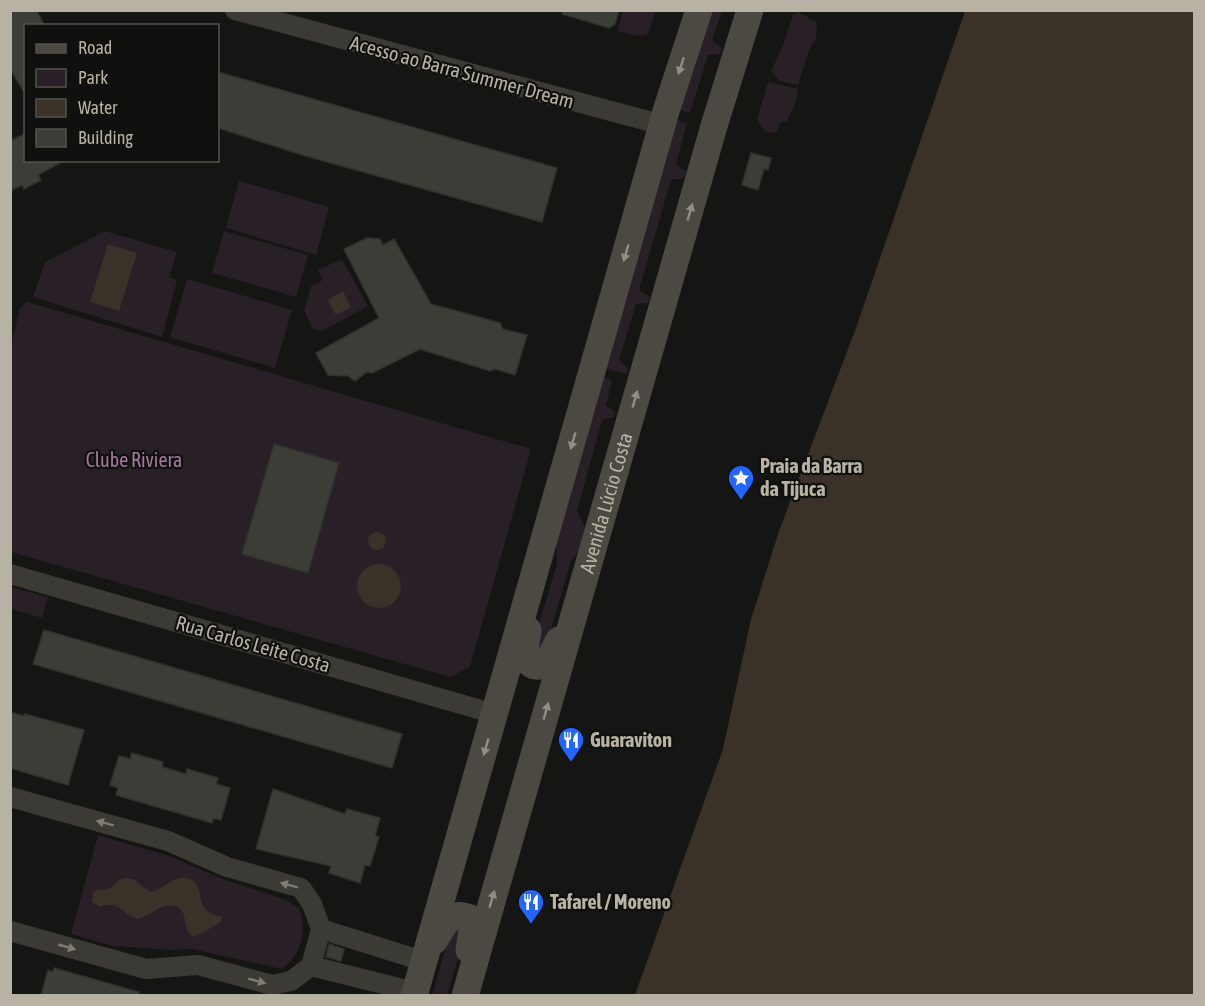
<svg xmlns="http://www.w3.org/2000/svg" width="1205" height="1006" viewBox="0 0 1205 1006" font-family="'Asap Condensed',sans-serif">
	<rect width="100%" height="100%" fill="#151513"/>
	<g fill="#291f27">
		<polygon points="623,11 656,11 648,34 638,36 617,31"/>
		<polygon points="709,11 722,11 712,40 722,48 720,54 708,55 690,113 679,110"/>
		<polygon points="798,12 817,22 816,39 810,48 798,85 780,81 771,71 783,46 793,15"/>
		<path d="M768 82 798 89C797 100 792 113 786 122H781L776 133 766 132 757 120Z"/>
		<polygon points="676,120 687,123 676,164 686,171 684,178 671,180 639,290 650,297 648,303 636,304 619,360 628,369 627,374 606,369"/>
		<polygon points="239,181 329,207 316,255 226,228"/>
		<polygon points="105,231 177,252 169,277 177,280 162,337 33,297 45,262"/>
		<polygon points="224,231 308,255 296,297 212,273"/>
		<polygon points="342,259 368,306 322,331 313,329 304,311 311,286 323,280 318,270"/>
		<polygon points="187,279 292,310 275,368 170,337"/>
		<polygon points="27,302 531,449 470,667 450,677 11,552 11,345 20,308"/>
		<polygon points="603,376 612,381 606,405 615,412 614,417 602,420 577,511 587,532 581,548 571,561 544,653 531,651 557,564 556,537"/>
		<polygon points="10,587 48,597 42,618 11,609"/>
		<path d="M98 835 172 857 225 880 284 899 299 908C307 931 302 954 282 969L192 949 170 950 113 946 71 934Z"/>
		<polygon points="451,928 466,931 447,995 432,996"/>
	</g>
	<g fill="#3a3128">
		<polygon points="965,11 1194,11 1194,995 635,995 723,749 751,619 779,531 856,328"/>
		<polygon points="108,244 137,253 119,311 90,302"/>
		<polygon points="343,291 351,307 336,315 328,300"/>
		<circle cx="377" cy="541" r="9"/>
		<circle cx="379" cy="586" r="22"/>
		<path d="M124 878 133 879 150 892C164 890 176 872 190 879 208 887 190 910 222 917L221 922 195 937C178 931 193 909 172 906 158 904 150 917 137 919 120 913 121 900 100 907L92 902 93 893C98 888 100 891 107 889 114 887 117 880 124 878Z"/>
	</g>
	<g fill="#3d3d38" stroke="#31322d" stroke-width="1.5">
		<polygon points="10,10 36,10 45,26 26,26 26,95 10,69"/>
		<polygon points="563,10 619,10 615,24 609,28 562,14"/>
		<polygon points="218,72 557,168 542,222 306,156 218,128"/>
		<polygon points="26,133 26,160 65,160 38,175 41,180 24,189 22,185 10,191 10,141"/>
		<polygon points="751,153 771,158 768,170 764,169 758,190 742,185"/>
		<polygon points="367,238 380,239 383,245 394,239 431,304 500,323 503,329 527,335 515,375 495,369 490,371 420,349 372,373 367,372 355,381 348,376 328,375 316,353 379,318 344,249"/>
		<polygon points="274,444 339,463 308,573 242,554"/>
		<polygon points="44,630 402,734 392,768 33,664"/>
		<polygon points="10,712 24,716 25,714 84,730 68,785 10,768"/>
		<polygon points="132,753 163,762 162,767 186,774 187,769 218,778 216,784 230,788 221,820 213,818 212,823 116,795 118,788 110,785 119,756 130,759"/>
		<polygon points="273,789 345,814 347,809 380,818 375,836 379,837 370,866 365,865 360,883 329,873 331,866 256,849"/>
		<polygon points="329,944 344,949 341,961 326,957"/>
		<polygon points="54,968 139,992 139,996 41,996 48,970 53,972"/>
	</g>
	<g fill="none" stroke-linecap="round" stroke-linejoin="round">
		<g stroke="#3b3a34" stroke-width="20">
			<polyline points="235,10 663,125"/>
			<polyline points="10,574 495,714"/>
			<polyline points="10,797 168,841 227,867 301,888 312,904 321,929 311,966 291,981 272,985 198,965 146,969 10,931"/>
			<polyline points="321,929 423,961"/>
			<polyline points="311,966 415,992"/>
		</g>
		<g stroke="#4b4942" stroke-width="27">
			<path d="M528 630 524 657C531 666 534 668 546 665L559 640"/>
			<path d="M434 941C444 926 449 909 470 918L473 925 469 950"/>
			<polyline points="414,996 666,111 699,10"/>
			<path id="s1" d="M465 996 714 126 750 10"/>
		</g>
	</g>
	<defs><path id="oneway-solid" d="M-6-.8H1V-3.2L6.5 0L1 3.2V.8H-6Z" transform="scale(1.5)"/></defs>
	<g fill="#918d82">
		<use href="#oneway-solid" transform="translate(681 66) rotate(108)"/>
		<use href="#oneway-solid" transform="translate(690 212) rotate(-74)"/>
		<use href="#oneway-solid" transform="translate(626 253) rotate(106)"/>
		<use href="#oneway-solid" transform="translate(635 399) rotate(-74)"/>
		<use href="#oneway-solid" transform="translate(573 441) rotate(106)"/>
		<use href="#oneway-solid" transform="translate(546 711) rotate(-74)"/>
		<use href="#oneway-solid" transform="translate(486 747) rotate(106)"/>
		<use href="#oneway-solid" transform="translate(492 899) rotate(-74)"/>
	</g>
	<g fill="#7f7c72">
		<use href="#oneway-solid" transform="translate(105 823) rotate(-165)"/>
		<use href="#oneway-solid" transform="translate(289 885) rotate(-165)"/>
		<use href="#oneway-solid" transform="translate(67 947) rotate(16)"/>
		<use href="#oneway-solid" transform="translate(257 981) rotate(15)"/>
	</g>
	<defs>
		<g id="sight-pin" transform="scale(1.35)"><path d="M0 17L-7.5 6A9.5 9.5 0 1 1 7.5 6Z" fill="#26f" stroke="#10100e"/><path d="M0-6L1.8-2.2L6-1.7L2.9 1.2L3.7 5.4L0 3.3L-3.7 5.4L-2.9 1.2L-6-1.7L-1.8-2.2Z" fill="#fff"/></g>
		<g id="restaurant-pin" transform="scale(1.35)"><path d="M0 17L-7.5 6A9.5 9.5 0 1 1 7.5 6Z" fill="#26f" stroke="#10100e"/><path d="M-5-6h1v4h1v-4h1v4h1v-4h1v5L-1.5 .5V6h-2V.5L-5-1ZM5-6V6H3V1.5H1.5Q1.5-4 5-6Z" fill="#fff"/></g>
	</defs>
	<g fill-rule="evenodd">
		<use href="#sight-pin" x="741" y="478"/>
		<use href="#restaurant-pin" x="571" y="740"/>
		<use href="#restaurant-pin" x="531" y="902"/>
	</g>
	<g text-anchor="middle" stroke-width="4.5" stroke-linejoin="round" paint-order="stroke">
		<g font-size="20" fill="#b7b2a4" stroke="#10100e">
			<text transform="translate(462 72) rotate(15)" y="7">Acesso ao Barra Summer Dream</text>
			<text dy="7" stroke="none"><textPath href="#s1" startOffset="513">Avenida Lúcio Costa</textPath></text>
			<text transform="translate(253 644) rotate(16)" y="7">Rua Carlos Leite Costa</text>
		</g>
		<g font-size="20" fill="#a479a0" stroke="#10100e">
			<text x="134" y="467">Clube Riviera</text>
		</g>
		<g font-size="20" font-weight="bold" fill="#b7b2a4" stroke="#10100e" text-anchor="start">
			<text x="760" y="473">Praia da Barra<tspan x="760" dy="23">da Tijuca</tspan></text>
			<text x="590" y="747">Guaraviton</text>
			<text x="550" y="909">Tafarel / Moreno</text>
		</g>
	</g>
	<rect width="1205" height="1006" fill="none" stroke="#b7b2a4" stroke-width="24"/>
	<rect x="24" y="24" width="195" height="138" fill="#10100e" stroke="#53514a" stroke-width="1.5"/>
	<rect x="36" y="44" width="30" height="9" fill="#4b4942" stroke="#53514a" stroke-width="1.5"/>
	<text x="78" y="54" font-size="18" fill="#b7b2a4">Road</text>
	<rect x="36" y="69" width="30" height="18" fill="#291f27" stroke="#53514a" stroke-width="1.5"/>
	<text x="78" y="84" font-size="18" fill="#b7b2a4">Park</text>
	<rect x="36" y="99" width="30" height="18" fill="#3a3128" stroke="#53514a" stroke-width="1.5"/>
	<text x="78" y="114" font-size="18" fill="#b7b2a4">Water</text>
	<rect x="36" y="129" width="30" height="18" fill="#3d3d38" stroke="#53514a" stroke-width="1.5"/>
	<text x="78" y="144" font-size="18" fill="#b7b2a4">Building</text>
</svg>
